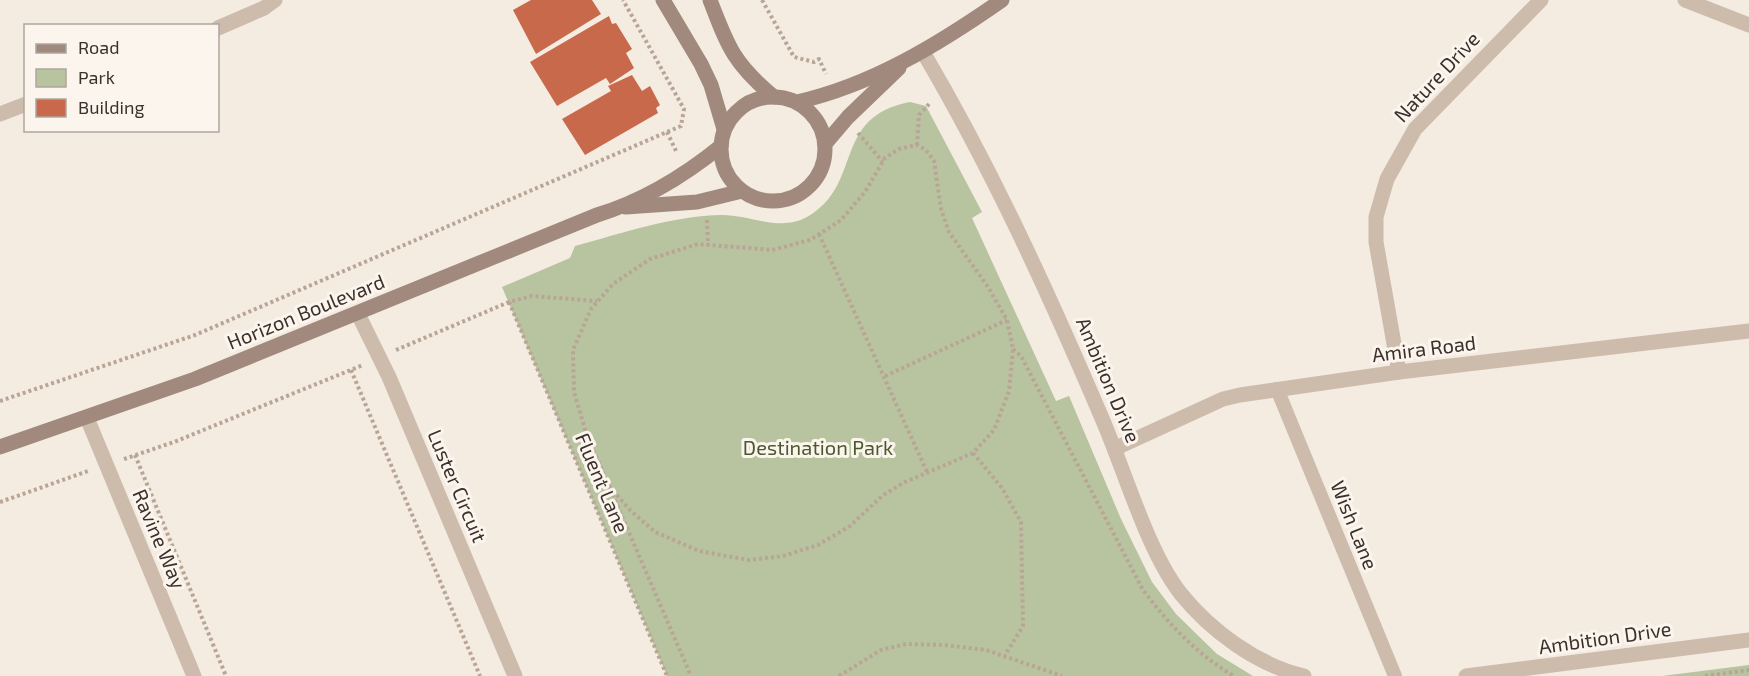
<svg xmlns="http://www.w3.org/2000/svg" width="1749" height="676" viewBox="0 0 1749 676" font-family="'Exo 2',sans-serif">
	<rect width="100%" height="100%" fill="#f4ebe1"/>
	<g fill="#b8c4a0">
		<path d="M910 102 926 106 982 212 972 218 1056 401 1069 396 1121 519 1152 582 1176 614 1217 654 1253 676H667L502 287 570 258 575 246C623 233 672 216 722 215 750 215 780 232 807 217 864 185 831 117 910 102Z"/>
		<polygon points="1749,665 1749,676 1662,676"/>
	</g>
	<g fill="#c8694b">
		<polygon points="531,0 592,0 601,14 536,54 513,10"/>
		<polygon points="609,16 612,24 616,23 632,49 626,53 634,68 610,84 606,78 557,106 530,62"/>
		<polygon points="632,75 642,91 650,86 660,105 656,108 658,113 585,155 562,119 611,91 608,86"/>
	</g>
	<g fill="none" stroke-linecap="round" stroke-linejoin="round">
		<g stroke="#b9a596" stroke-width="4" stroke-dasharray="3 3" stroke-linecap="butt">
			<polyline points="762,0 794,57 814,62 819,59 826,74"/>
			<polyline points="667,132 677,153"/>
			<polyline points="858,133 883,162"/>
			<polyline points="917,145 919,115 930,103"/>
			<polyline points="707,220 708,245"/>
			<polyline points="819,234 927,472"/>
			<polyline points="509,302 667,676"/>
			<path d="M1013 349 1021 356 1143 590C1169 624 1196 654 1234 676"/>
			<polyline points="396,350 509,302 532,296 597,301"/>
			<polyline points="351,370 480,676"/>
			<polyline points="885,376 1007,320"/>
			<polyline points="0,401 195,335 681,126 684,109 623,0"/>
			<polyline points="973,453 1002,488 1021,522 1023,626 1005,655"/>
			<polyline points="135,455 226,676"/>
			<polyline points="124,459 174,442 363,365"/>
			<polyline points="609,486 630,510 655,532 699,551 749,560 783,556 818,545 850,526 882,496 903,483 973,453 994,430 1009,391 1013,349 1007,320 988,287 949,232 941,209 934,161 926,150 917,145 899,149 885,158 865,192 841,220 810,240 772,250 698,244 650,259 613,284 591,309 573,350 574,392 586,433 691,676"/>
			<polyline points="0,502 88,471"/>
			<polyline points="839,676 881,650 906,644 944,645 986,650 1062,676"/>
			<polyline points="1705,676 1749,670"/>
		</g>
		<polyline stroke="#cdbbac" stroke-width="14" points="1277,389 1395,676"/>
		<g stroke="#cdbbac" stroke-width="15">
			<polyline points="1685,0 1749,25"/>
			<polyline points="218,28 264,8 275,0"/>
			<path d="M923 52C992 169 1048 292 1101 416 1124 468 1147 551 1181 594 1211 631 1257 665 1304 676"/>
			<polyline points="0,114 26,104"/>
			<polyline points="358,314 389,377 515,676"/>
			<polyline points="1399,372 1376,242 1376,217 1387,179 1415,129 1541,0"/>
			<polyline points="87,418 194,676"/>
			<polyline points="1116,448 1223,399 1240,395 1399,372 1749,331"/>
			<polyline points="1466,676 1749,640"/>
		</g>
		<g stroke="#a18a7d" stroke-width="15">
			<polyline points="663,0 701,64 711,85 724,129"/>
			<path d="M710 0C728 47 734 64 774 97"/>
			<circle cx="773" cy="149" r="52"/>
			<path d="M797 102C872 85 939 44 1002 0"/>
			<polyline points="825,144 848,117 899,68"/>
			<polyline points="626,207 697,202 742,191"/>
			<path d="M0 447 195 379 597 215C643 201 684 176 721 146"/>
		</g>
	</g>
	<g text-anchor="middle" stroke-width="6" stroke-linejoin="round" paint-order="stroke">
		<g font-size="20" fill="#3b302b" stroke="#fbf5ee">
			<text transform="translate(1437 77) rotate(-47)" y="7">Nature Drive</text>
			<text transform="translate(306 312) rotate(-22)" y="7">Horizon Boulevard</text>
			<text transform="translate(1424 349) rotate(-7)" y="7">Amira Road</text>
			<text transform="translate(1108 380) rotate(67)" y="7">Ambition Drive</text>
			<text transform="translate(602 483) rotate(67)" y="7">Fluent Lane</text>
			<text transform="translate(457 486) rotate(67)" y="7">Luster Circuit</text>
			<text transform="translate(1354 525) rotate(68)" y="7">Wish Lane</text>
			<text transform="translate(159 539) rotate(67)" y="7">Ravine Way</text>
			<text transform="translate(1605 638) rotate(-8)" y="7">Ambition Drive</text>
		</g>
		<g font-size="20" fill="#4a5a2e" stroke="#fbf5ee">
			<text x="818" y="455">Destination Park</text>
		</g>
	</g>
	<rect x="24" y="24" width="195" height="108" fill="#fbf5ee" stroke="#aea6a0" stroke-width="1.5"/>
	<rect x="36" y="44" width="30" height="9" fill="#a18a7d" stroke="#aea6a0" stroke-width="1.5"/>
	<text x="78" y="54" font-size="18" fill="#3b302b">Road</text>
	<rect x="36" y="69" width="30" height="18" fill="#b8c4a0" stroke="#aea6a0" stroke-width="1.5"/>
	<text x="78" y="84" font-size="18" fill="#3b302b">Park</text>
	<rect x="36" y="99" width="30" height="18" fill="#c8694b" stroke="#aea6a0" stroke-width="1.5"/>
	<text x="78" y="114" font-size="18" fill="#3b302b">Building</text>
</svg>
